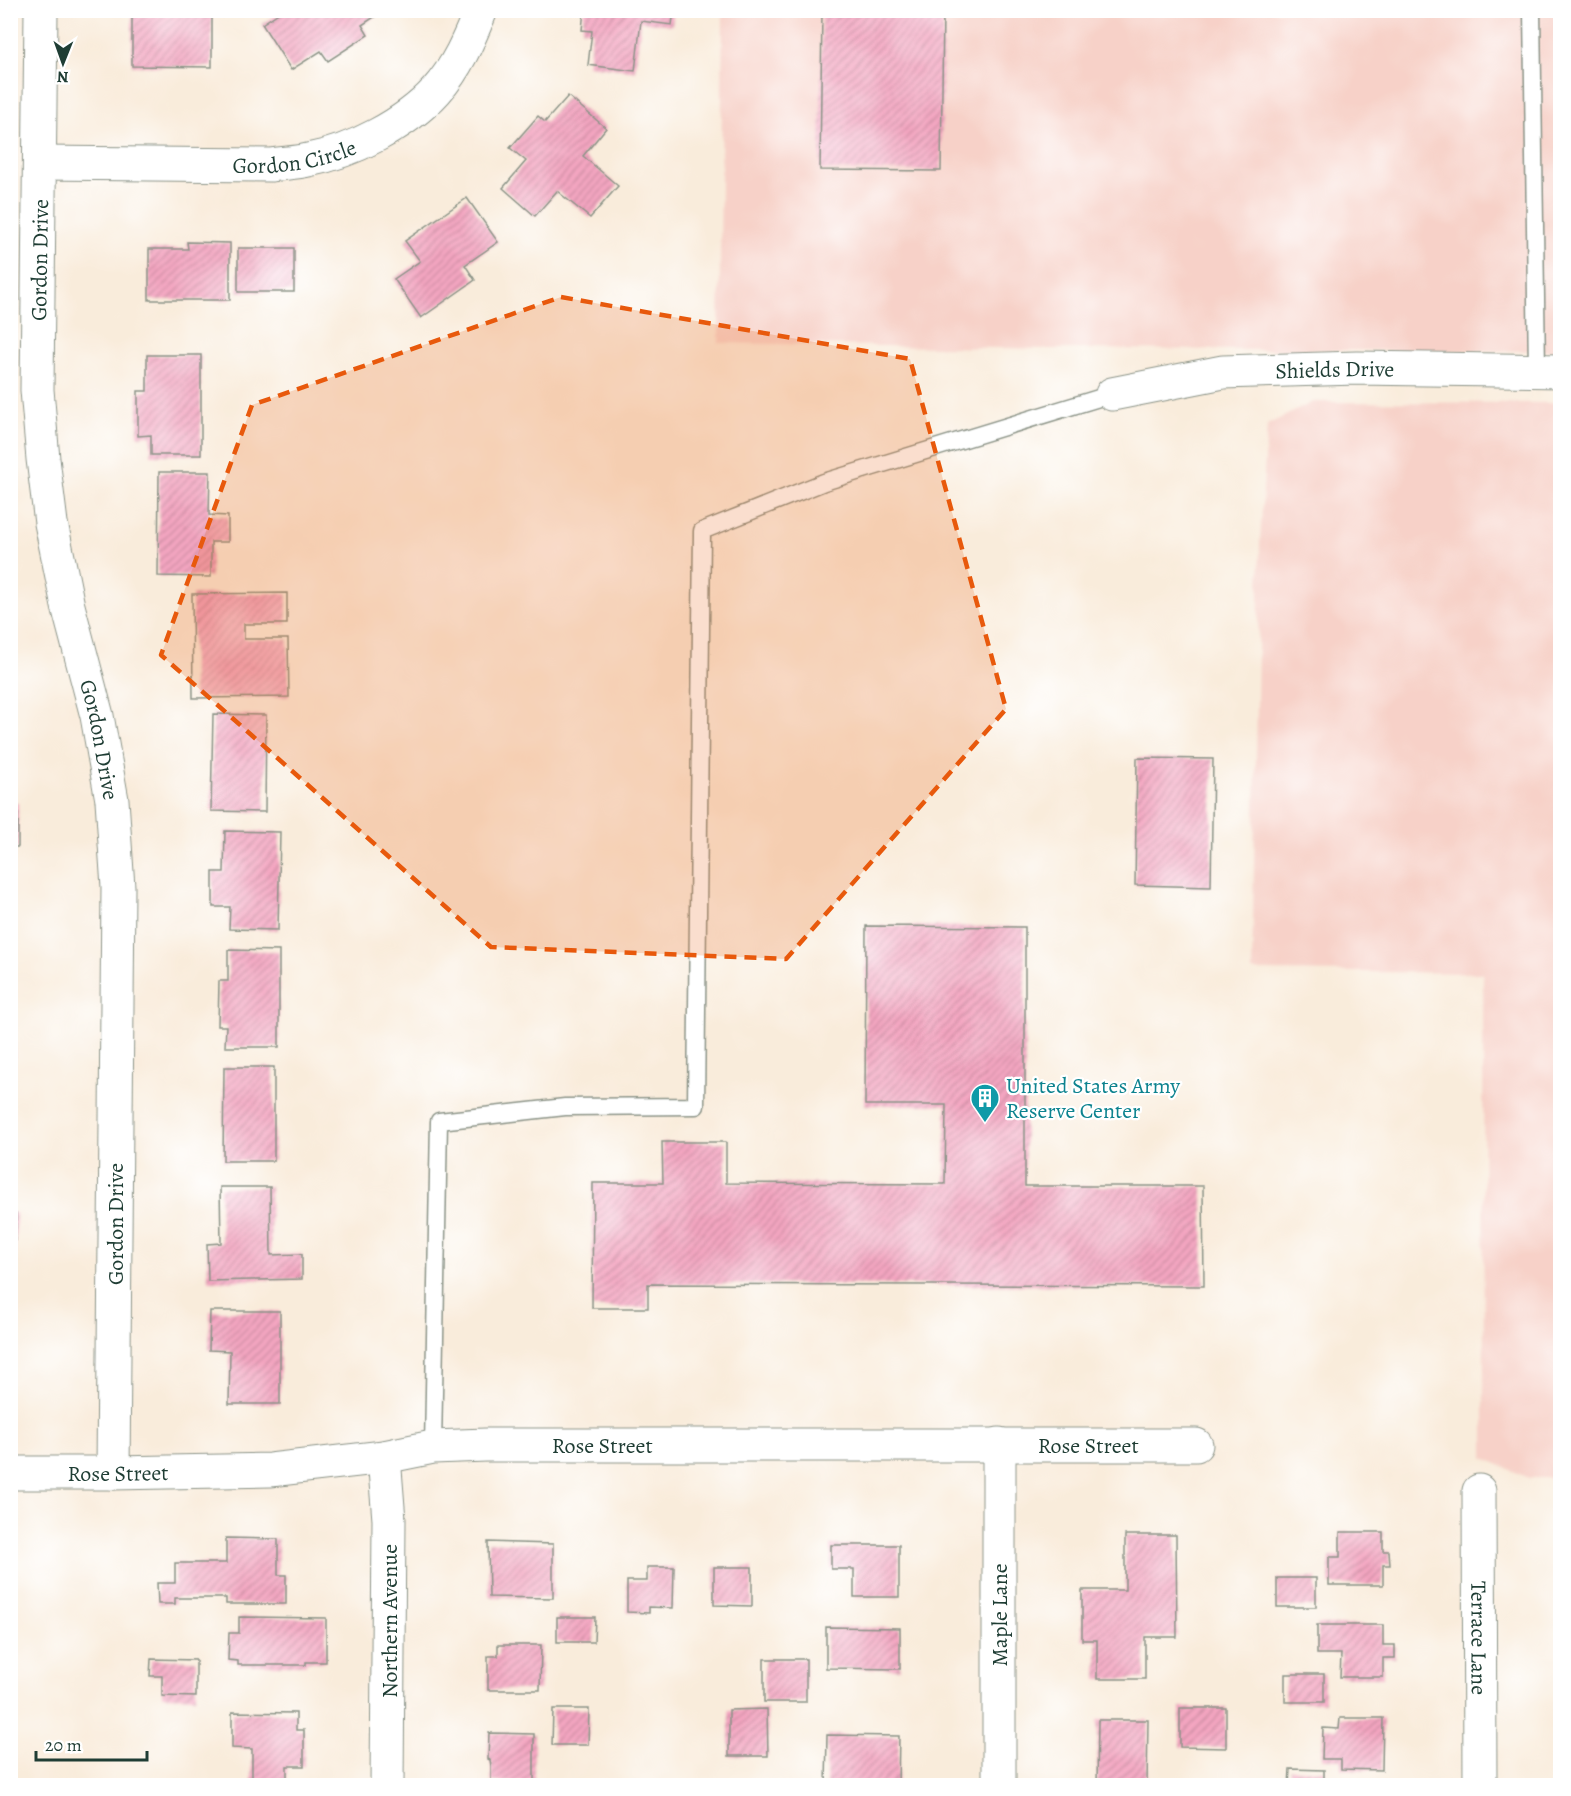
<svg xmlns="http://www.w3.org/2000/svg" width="1571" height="1796" viewBox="0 0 1571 1796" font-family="Alegreya,serif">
	<defs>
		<pattern id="building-hatch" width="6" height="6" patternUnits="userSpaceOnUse" patternTransform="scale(1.5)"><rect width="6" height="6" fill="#f4a6c1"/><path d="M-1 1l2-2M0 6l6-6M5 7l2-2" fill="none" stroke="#c5889e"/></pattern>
	</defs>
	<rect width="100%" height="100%" fill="#fff"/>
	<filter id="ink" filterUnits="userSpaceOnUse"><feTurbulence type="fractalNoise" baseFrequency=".0167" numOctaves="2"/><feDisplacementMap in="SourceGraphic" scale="12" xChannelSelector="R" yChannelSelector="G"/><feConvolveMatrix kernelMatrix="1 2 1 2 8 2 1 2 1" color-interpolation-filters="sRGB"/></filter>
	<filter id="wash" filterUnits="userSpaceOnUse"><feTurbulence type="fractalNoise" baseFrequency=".008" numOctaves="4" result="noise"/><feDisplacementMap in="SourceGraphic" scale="24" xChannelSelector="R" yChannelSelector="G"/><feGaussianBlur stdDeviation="1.35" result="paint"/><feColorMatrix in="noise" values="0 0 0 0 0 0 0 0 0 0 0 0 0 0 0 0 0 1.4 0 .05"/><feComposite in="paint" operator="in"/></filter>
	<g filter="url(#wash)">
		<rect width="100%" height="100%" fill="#f9ecdb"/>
		<g fill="#f7d1c8">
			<polygon points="723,11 1560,11 1560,351 1044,349 719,343"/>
			<polygon points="1313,402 1560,403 1560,1478 1529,1478 1484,1458 1483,973 1252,971 1260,542 1267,425"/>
		</g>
		<g id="blocks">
			<g fill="url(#building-hatch)">
				<polygon points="283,10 385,10 362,25 368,35 328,61 321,51 291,70 262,24"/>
				<polygon points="584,10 674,10 672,25 641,21 635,71 588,65 592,31 582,30"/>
				<polygon points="822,10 943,10 941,171 820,170"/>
				<polygon points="132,15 212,15 212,67 132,66"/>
				<polygon points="568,96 606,128 583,156 618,186 590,218 557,191 535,216 503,188 526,161 510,148 538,116 545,122"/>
				<polygon points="467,198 498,242 465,265 475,280 421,318 394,279 420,261 405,241"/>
				<polygon points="187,242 230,243 230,300 149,300 149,249 188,249"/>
				<rect x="238" y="248" width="56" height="44"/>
				<polygon points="147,355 201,355 201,455 151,455 151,435 138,436 138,391 147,391"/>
				<polygon points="159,472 210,472 209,515 228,516 228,542 211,542 211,577 158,576"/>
				<polygon points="287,593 287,624 244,624 244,639 288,639 289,697 193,698 192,594"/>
				<polygon points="213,714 266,715 265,812 211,811"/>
				<polygon points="1137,758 1213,759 1211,887 1135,885"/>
				<rect x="10" y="803" width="8" height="44"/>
				<polygon points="225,831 280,832 278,930 229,929 230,907 213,907 213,872 224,872"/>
				<polygon points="866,926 1025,927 1025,1186 1203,1186 1204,1286 648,1284 648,1308 592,1308 593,1183 663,1183 662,1142 726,1142 726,1183 945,1184 946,1105 865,1105"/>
				<polygon points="228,950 279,951 279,1047 225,1047 226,1026 218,1026 219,981 228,981"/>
				<polygon points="10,1020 15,1020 14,1082 10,1082"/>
				<polygon points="224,1067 274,1067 274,1161 223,1161"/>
				<polygon points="220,1187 270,1187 271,1255 302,1254 302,1279 208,1281 207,1244 221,1243"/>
				<polygon points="10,1213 16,1213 15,1254 10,1254"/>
				<polygon points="210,1311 280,1311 280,1404 229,1404 230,1351 209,1350"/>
				<polygon points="1340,1532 1383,1532 1383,1551 1389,1551 1390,1565 1383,1565 1383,1585 1329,1585 1329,1557 1340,1557"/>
				<polygon points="1125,1535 1176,1535 1177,1637 1145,1637 1145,1679 1097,1679 1097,1640 1082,1640 1082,1590 1125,1590"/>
				<polygon points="226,1538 278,1539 278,1575 286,1575 286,1604 226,1604 226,1598 175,1598 175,1604 158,1604 157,1583 175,1583 175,1563 226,1563"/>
				<polygon points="488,1542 553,1544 553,1598 489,1597"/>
				<polygon points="831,1545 899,1545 899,1597 854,1597 854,1569 831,1569"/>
				<polygon points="647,1567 674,1567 673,1608 649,1607 649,1613 627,1612 627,1581 647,1581"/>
				<polygon points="714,1567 752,1567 752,1606 714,1605"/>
				<rect x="1277" y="1578" width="39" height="29"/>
				<polygon points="239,1617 326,1618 326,1662 306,1662 306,1665 238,1665 238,1661 228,1660 229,1633 239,1633"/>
				<polygon points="557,1617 595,1617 594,1642 557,1642"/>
				<polygon points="1317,1625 1383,1625 1383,1645 1395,1645 1395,1658 1383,1658 1383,1677 1340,1677 1341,1654 1317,1654"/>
				<polygon points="826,1627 900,1628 900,1669 826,1668"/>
				<polygon points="498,1645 541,1645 540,1690 488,1690 488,1656 498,1656"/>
				<polygon points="151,1659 196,1660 196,1697 162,1696 162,1676 150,1676"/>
				<rect x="764" y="1659" width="42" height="43"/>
				<rect x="1285" y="1674" width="39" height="28"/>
				<polygon points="1180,1708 1226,1708 1226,1748 1180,1747"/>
				<polygon points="553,1709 589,1709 588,1745 552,1745"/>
				<polygon points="767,1709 768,1756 729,1756 729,1710"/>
				<polygon points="232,1712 296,1713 296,1730 304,1730 304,1766 287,1766 287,1786 252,1786 252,1749 232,1748"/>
				<polygon points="1340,1718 1383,1718 1382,1770 1341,1769 1341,1759 1322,1759 1323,1728 1339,1729"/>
				<polygon points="1098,1720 1148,1720 1147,1786 1097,1786"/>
				<polygon points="489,1733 534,1734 534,1783 491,1782 491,1766 490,1760 488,1759"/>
				<polygon points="827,1735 899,1736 898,1786 826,1785"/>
				<polygon points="1290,1769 1324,1770 1324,1786 1289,1786"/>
			</g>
		</g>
	</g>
	<g filter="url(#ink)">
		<use href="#blocks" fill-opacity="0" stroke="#8c9488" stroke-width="1.5"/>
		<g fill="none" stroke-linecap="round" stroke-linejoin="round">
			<g stroke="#8c9488" stroke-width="19">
				<g id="lane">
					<polyline points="1532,10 1537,370"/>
					<polyline points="433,1447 439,1121 565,1107 696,1106 702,531 824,482 1112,394"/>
				</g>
			</g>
			<g stroke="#8c9488" stroke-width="35">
				<g id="street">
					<path id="s1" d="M41 10 37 390 43 459 51 523 68 606 97 716 112 800 118 887 113 1473"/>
					<path id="s2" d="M40 163 271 165C283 163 296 163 308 160 352 152 406 124 436 91 457 68 469 39 481 10"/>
					<path id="s3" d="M1112 394 1223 372 1357 368 1560 371"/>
					<polyline points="384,1457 389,1520 387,1786"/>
					<path id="s4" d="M10 1473H113L270 1470 384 1457 433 1447 486 1445H1196"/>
					<path id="s5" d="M1479 1491 1480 1786"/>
					<polyline points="999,1786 999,1444"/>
				</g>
			</g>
			<use href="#lane" stroke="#fff" stroke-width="16"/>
			<use href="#street" stroke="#fff" stroke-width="33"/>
		</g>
	</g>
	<path fill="#e8590c" fill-opacity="0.2" stroke="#e8590c" stroke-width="4.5" stroke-dasharray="12 8" stroke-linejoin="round" d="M561 297 910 359 1006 709 786 959 491 947 161 655 252 405Z"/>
	<defs>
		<g id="building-pin" transform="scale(1.5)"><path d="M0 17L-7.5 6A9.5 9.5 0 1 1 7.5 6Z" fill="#0f9aa8" stroke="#fff"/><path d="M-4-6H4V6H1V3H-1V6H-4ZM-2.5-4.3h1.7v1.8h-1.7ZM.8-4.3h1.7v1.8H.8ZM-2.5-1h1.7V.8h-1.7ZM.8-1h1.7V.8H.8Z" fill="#fff"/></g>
	</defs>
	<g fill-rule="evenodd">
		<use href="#building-pin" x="985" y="1098"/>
	</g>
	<g text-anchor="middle" stroke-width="4.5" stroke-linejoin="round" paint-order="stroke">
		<g font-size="22" fill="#1f3d34" stroke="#fff">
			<text dy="8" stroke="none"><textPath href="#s2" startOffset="255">Gordon Circle</textPath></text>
			<text transform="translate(39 260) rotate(-89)" y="8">Gordon Drive</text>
			<text dy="8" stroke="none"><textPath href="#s3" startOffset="225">Shields Drive</textPath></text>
			<text dy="8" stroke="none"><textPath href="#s1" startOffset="736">Gordon Drive</textPath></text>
			<text transform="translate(115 1224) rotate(-90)" y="8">Gordon Drive</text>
			<text dy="8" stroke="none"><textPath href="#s4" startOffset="594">Rose Street</textPath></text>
			<text dy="8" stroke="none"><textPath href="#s4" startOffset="1080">Rose Street</textPath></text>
			<text dy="8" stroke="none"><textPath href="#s4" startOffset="108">Rose Street</textPath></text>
			<text transform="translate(999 1615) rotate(-90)" y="8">Maple Lane</text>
			<text transform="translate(389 1621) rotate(-90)" y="8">Northern Avenue</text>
			<text dy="8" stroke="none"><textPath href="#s5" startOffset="147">Terrace Lane</textPath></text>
		</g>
		<g font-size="22" fill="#0d838f" stroke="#fff" text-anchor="start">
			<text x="1006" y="1093">United States Army<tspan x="1006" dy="25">Reserve Center</tspan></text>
		</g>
	</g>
	<rect width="1571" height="1796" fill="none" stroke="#fff" stroke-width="36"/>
	<g transform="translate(63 63) rotate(181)" stroke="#ffffff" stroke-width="4.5" paint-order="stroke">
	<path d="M0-4.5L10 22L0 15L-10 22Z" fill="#1f3d34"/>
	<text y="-9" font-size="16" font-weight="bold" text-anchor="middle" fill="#1f3d34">N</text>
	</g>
	<path d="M36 1751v9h111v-9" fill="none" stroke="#1f3d34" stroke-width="3"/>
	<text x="45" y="1751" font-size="18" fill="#1f3d34" stroke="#ffffff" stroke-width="4.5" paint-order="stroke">20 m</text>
</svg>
